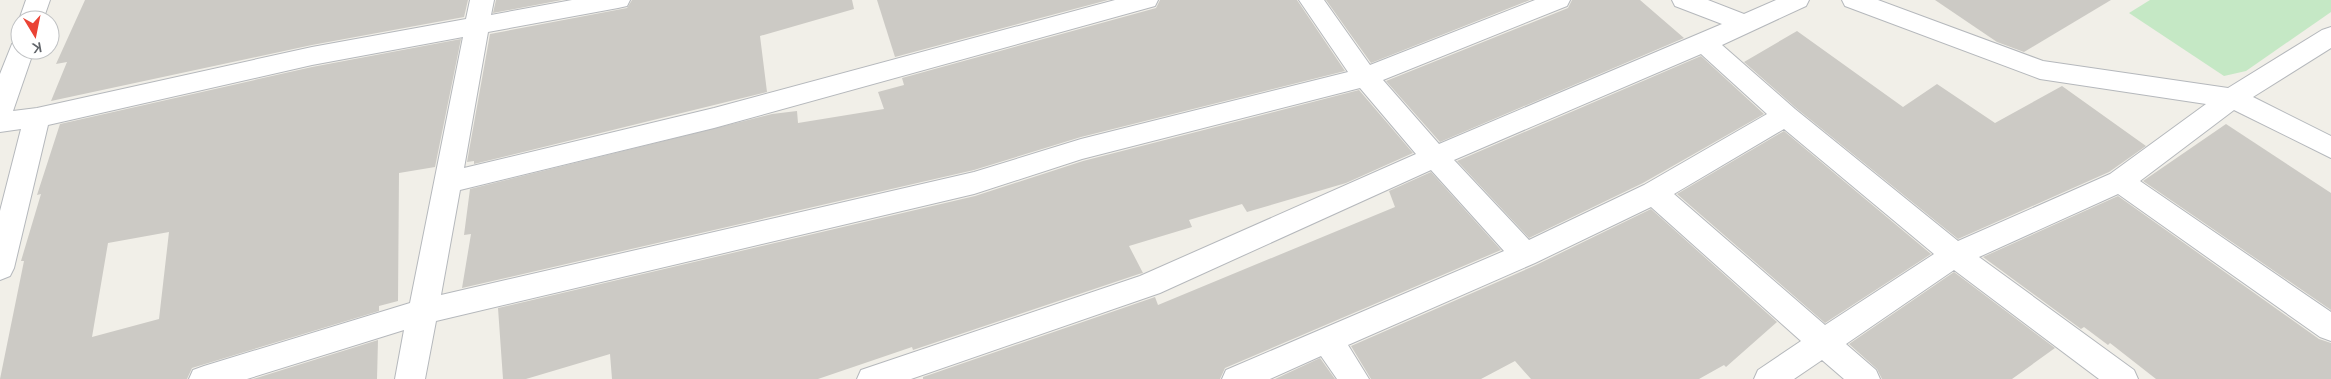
<svg xmlns="http://www.w3.org/2000/svg" width="2331" height="379" viewBox="0 0 2331 379" font-family="Mulish,sans-serif">
	<rect width="100%" height="100%" fill="#f1efe8"/>
	<polygon fill="#c5e8c5" points="2150,0 2331,0 2331,12 2246,71 2224,76 2129,13"/>
	<g fill="#cccac5" fill-rule="evenodd">
		<polygon points="85,0 468,0 464,17 312,45 51,101 67,62 56,64"/>
		<polygon points="496,0 562,0 493,13"/>
		<polygon points="632,0 852,0 854,9 760,36 767,92 474,164 474,161 467,162 490,34 627,8"/>
		<polygon points="877,0 1108,0 895,57"/>
		<polygon points="1160,0 1297,0 1345,71 1081,137 974,170 462,288 471,234 464,235 470,189 772,114 797,111 798,123 884,109 878,92 904,85 902,78 1156,8"/>
		<polygon points="1326,0 1530,0 1371,63"/>
		<polygon points="1572,0 1640,0 1684,38 1440,142 1386,81 1568,8"/>
		<polygon points="1935,0 2111,0 2024,52 1997,42"/>
		<polygon points="1797,31 1903,107 1937,84 1995,123 2062,86 2146,146 2109,172 1958,239 1796,108 1744,62"/>
		<path d="M461 39 435 167 399 173 398 301 379 306V311L192 368 187 379H0L24 261H21L41 194 37 195 60 124 312 67ZM169 232 159 319 92 337 108 243Z"/>
		<polygon points="1701,56 1764,114 1643,183 1529,238 1457,161"/>
		<polygon points="1359,90 1413,153 1346,183 1247,212 1242,204 1189,220 1192,227 1129,246 1143,273 1139,274 913,350 912,347 818,379 612,379 610,354 526,379 503,379 498,308 975,196 1083,161"/>
		<polygon points="2226,124 2331,193 2331,310 2143,181"/>
		<polygon points="1784,131 1931,254 1825,323 1677,194"/>
		<polygon points="1431,172 1501,250 1225,368 1220,379 923,379 923,377 1155,297 1158,305 1395,207 1389,191"/>
		<polygon points="2118,196 2319,339 2331,343 2331,379 2156,379 2110,343 2108,345 2084,327 2081,329 1983,257"/>
		<polygon points="1651,209 1777,322 1726,367 1724,365 1699,379 1531,379 1515,361 1481,379 1371,379 1351,346 1536,265"/>
		<polygon points="1954,272 2055,348 2012,379 1882,379 1877,369 1849,344"/>
		<polygon points="378,340 377,379 253,379"/>
		<polygon points="1320,358 1335,379 1275,379"/>
	</g>
	<g fill="none" stroke-linecap="round" stroke-linejoin="round">
		<g stroke="#b5b8bc" stroke-width="2">
			<g id="minor">
				<polygon points="26,0 50,0 43,20 20,20 20,22 19,20"/>
				<path d="M470 0H494L491 15 572 0H630L627 6 618 8 488 32 464 168 714 108 1115 0H1158L1155 6 714 128 460 190 441 295 974 172 1081 139 1348 72 1299 0H1324L1370 65 1535 0H1570L1567 6 1383 80 1439 144 1722 24 1675 6 1672 0H1708L1744 14 1776 0H1809L1806 6 1722 45 1795 109 1958 241 2110 174 2206 104 2040 79 1845 6 1842 0H1878L2043 61 2228 88 2322 30 2331 27V48L2253 97 2331 136V158L2234 110 2140 181 2331 312V341L2320 337 2118 194 1979 257 2134 370 2138 379H2099L1954 270 1846 344 1876 370 1880 379H1844L1822 360 1794 379H1754L1758 370 1801 341 1651 207 1535 263 1348 345 1369 379H1337L1321 356 1270 379H1222L1226 370 1504 251 1431 170 1160 293 911 379H857L861 370 1140 276 1416 154 1360 88 1082 159 974 194 436 321 425 379H395L404 330 247 379H189L193 370 204 366 410 303 463 37 312 65 48 125 14 268 10 276 0 280V211L21 129 0 132V74L12 44 20 41V50H34L13 111 37 108 312 47 466 19ZM1701 54 1767 114 1644 185 1529 240 1454 160ZM1784 129 1934 254 1825 325 1674 194Z"/>
			</g>
		</g>
		<use href="#minor" fill="#fff" fill-rule="evenodd"/>
	</g>
	<g transform="translate(35 35) rotate(170)"><circle r="24" fill="#ffffff" stroke="#bfc1c3"/>
	<path d="M0-4L9 19L0 12L-9 19Z" fill="#ea4335"/>
	<text y="-8" font-size="14" font-weight="bold" text-anchor="middle" fill="#5f6368">K</text>
	</g>
</svg>
